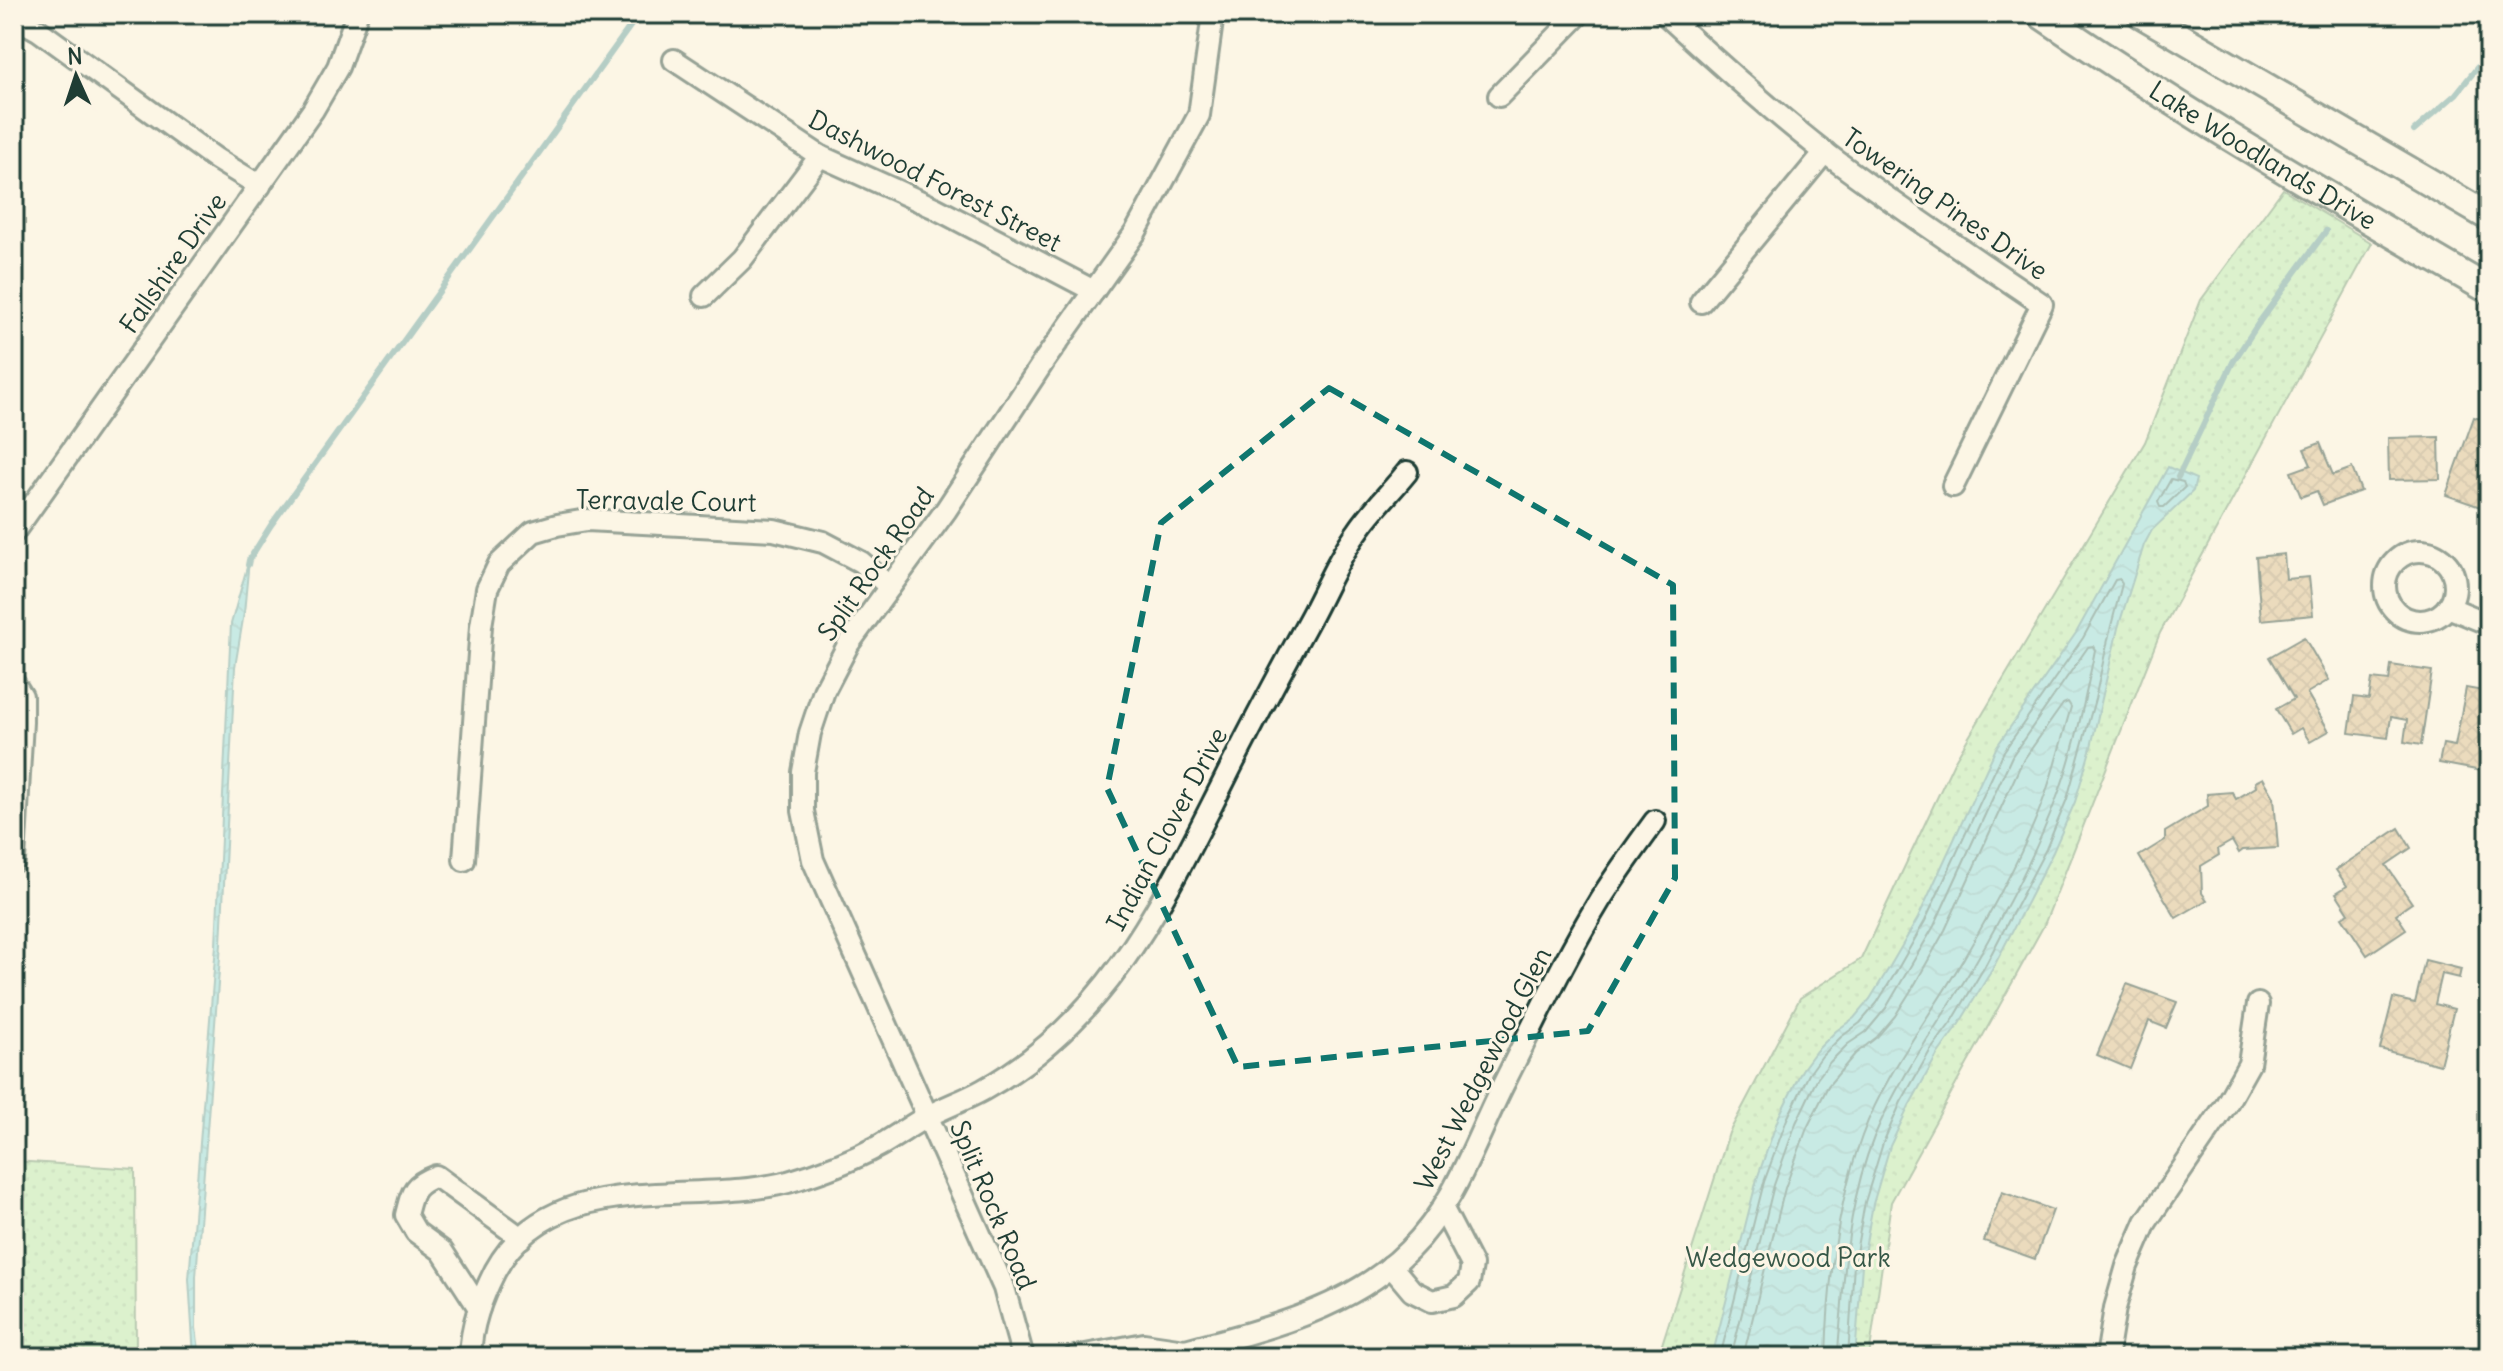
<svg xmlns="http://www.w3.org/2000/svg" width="2503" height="1371" viewBox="0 0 2503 1371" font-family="Delius,sans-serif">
	<defs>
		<pattern id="park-dots" width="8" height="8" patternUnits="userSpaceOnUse" patternTransform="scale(2)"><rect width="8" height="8" fill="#b5ecb0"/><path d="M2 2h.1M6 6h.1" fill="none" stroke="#9bcb98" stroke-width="1.8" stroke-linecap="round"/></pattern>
		<pattern id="water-waves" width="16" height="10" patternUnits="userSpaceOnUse" patternTransform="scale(2)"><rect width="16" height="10" fill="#8bdce3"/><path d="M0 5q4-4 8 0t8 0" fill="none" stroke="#78bec3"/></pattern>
		<pattern id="building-cross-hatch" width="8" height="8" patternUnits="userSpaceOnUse" patternTransform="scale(2)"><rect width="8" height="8" fill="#d8bb8c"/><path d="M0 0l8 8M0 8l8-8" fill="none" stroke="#af9973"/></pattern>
	</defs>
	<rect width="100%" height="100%" fill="#fcf5e5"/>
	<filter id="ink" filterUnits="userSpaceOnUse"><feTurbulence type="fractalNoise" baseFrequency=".0125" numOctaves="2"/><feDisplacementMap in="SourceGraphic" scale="16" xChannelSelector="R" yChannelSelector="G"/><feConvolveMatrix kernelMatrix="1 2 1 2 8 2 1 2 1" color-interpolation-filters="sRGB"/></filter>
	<g filter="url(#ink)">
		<g fill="url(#park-dots)" stroke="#6a9472" stroke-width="2">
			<polygon points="2283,189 2372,243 2160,633 2044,925 1891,1202 1869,1357 1658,1357 1729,1133 1800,998 1861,959 1954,762 2145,442 2201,300"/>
			<polygon points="14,1161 135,1169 136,1357 14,1357"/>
		</g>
		<g fill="url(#water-waves)" stroke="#609c9d" stroke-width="2">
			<polygon points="2168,467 2196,479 2193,491 2152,530 2144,545 2118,628 2091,747 2075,802 2053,852 1992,970 1959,1024 1937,1055 1909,1106 1890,1146 1873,1204 1862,1265 1855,1357 1712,1357 1757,1179 1779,1116 1802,1070 1816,1051 1836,1031 1854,1018 1870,999 1889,968 1918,918 1997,746 2076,633"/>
			<polygon points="249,560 244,613 235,667 221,944 196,1277 196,1328 200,1357 194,1357 189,1279 216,945 231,624"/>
		</g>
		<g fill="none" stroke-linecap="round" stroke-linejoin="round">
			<g stroke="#4a7d7a" stroke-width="2">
				<polygon points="2171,479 2183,482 2185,487 2164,507 2160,507 2158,502"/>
				<polyline points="1720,1357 1764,1182 1787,1119 1809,1074 1822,1056 1841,1037 1860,1023 1877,1003 1896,972 1925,921 2004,751 2083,638 2115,580 2120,579 2122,584 2111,626 2095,699 2067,799 2046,849 1985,966 1953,1020 1930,1051 1901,1102 1883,1143 1865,1202 1854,1264 1848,1357"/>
				<path d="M1731 1357 1774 1185 1796 1123 1817 1079 1830 1062 1848 1044 1866 1032 1886 1008 1934 926 2012 756 2088 647 2093 646 2095 650C2085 699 2075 750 2057 797 2036 854 2005 911 1974 965 1940 1022 1900 1075 1874 1137 1853 1190 1846 1247 1842 1303 1841 1321 1838 1339 1838 1357"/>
				<path d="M1743 1357 1785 1188 1807 1128 1828 1086 1855 1054 1877 1037 1895 1016 1915 984 1945 930 2022 762 2063 704 2068 702 2071 707C2063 735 2056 762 2047 789 2028 846 1994 906 1964 958 1930 1017 1886 1071 1862 1136 1837 1205 1828 1284 1826 1357"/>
			</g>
			<g stroke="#609c9d" stroke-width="6">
				<polyline points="2414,131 2456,94 2489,53"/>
				<polyline points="2178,477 2233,362 2260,321 2326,231"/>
				<polyline points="248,565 249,560 271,525 639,14"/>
			</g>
		</g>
		<g fill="url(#building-cross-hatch)" stroke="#1f3d34" stroke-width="2">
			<polygon points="2474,417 2489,422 2489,510 2446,495"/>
			<polygon points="2439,437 2440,479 2389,480 2388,438"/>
			<polygon points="2320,443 2333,475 2352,468 2361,491 2323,505 2317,491 2301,497 2291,472 2311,465 2304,449"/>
			<polygon points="2284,554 2286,579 2309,577 2313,615 2261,620 2256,557"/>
			<polygon points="2304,637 2329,680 2307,693 2329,731 2310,742 2301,728 2291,734 2276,709 2294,699 2269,657"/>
			<polygon points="2391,665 2432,671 2421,745 2404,742 2407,720 2391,717 2388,738 2349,733 2354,697 2369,699 2372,679 2389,681"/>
			<polygon points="2466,688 2489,692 2481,745 2487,746 2482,771 2439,763 2443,744 2455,746"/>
			<polygon points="2263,778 2274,797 2278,848 2243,850 2239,853 2232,841 2218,849 2219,855 2201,866 2202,893 2207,900 2176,918 2139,856 2165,840 2165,832 2208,806 2207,794 2232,792 2236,799 2256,787 2255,782"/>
			<polygon points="2399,828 2411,848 2386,865 2412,903 2396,914 2406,929 2367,955 2342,917 2349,913 2336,893 2347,886 2336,870"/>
			<polygon points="2425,960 2461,969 2459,978 2442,974 2435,1004 2454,1009 2440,1065 2380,1049 2393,998 2415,1003"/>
			<polygon points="2127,984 2177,1002 2166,1028 2149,1021 2130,1069 2097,1055"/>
			<polygon points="2002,1192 2053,1210 2035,1259 1984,1241"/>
		</g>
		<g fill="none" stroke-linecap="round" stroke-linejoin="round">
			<g stroke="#1f3d34" stroke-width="26">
				<g id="minor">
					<path d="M1665 14C1717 62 1771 111 1827 154 1897 207 1970 255 2042 304L1953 486"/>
					<polyline points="14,17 38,30 216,159 260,186"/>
					<polyline points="674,60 820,156 935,208 1094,291"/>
					<polyline points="1499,96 1579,14"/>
					<polyline points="704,296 742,259 820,156"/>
					<polyline points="1701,302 1825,152"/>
					<polyline points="14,532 313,110 338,67 357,14"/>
					<circle cx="2420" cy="586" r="35"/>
					<polyline points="2448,607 2489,624"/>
					<polyline points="14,683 22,696 22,722 14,861"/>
					<polyline points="464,860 481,626 487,589 499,564 533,532 557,525 587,520 774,530 823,542 861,562 890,587"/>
					<polyline points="1391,1266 1412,1291 1432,1301 1454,1296 1469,1282 1472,1265 1443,1209"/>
					<path d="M479 1308 442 1251 416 1232 406 1215C412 1192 412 1185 436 1176L521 1238"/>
					<path d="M470 1357C471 1325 481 1299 495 1271 552 1165 692 1207 788 1182 819 1173 851 1161 879 1146 895 1137 910 1126 926 1117 945 1107 965 1100 983 1090 1108 1020 1161 905 1223 783 1251 727 1281 671 1311 616 1326 588 1339 556 1358 531 1372 510 1391 492 1407 472"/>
					<polyline points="1023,1357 1004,1288 813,860 803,811 803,772 810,733 824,691 849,643 946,510 1044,361 1135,233 1199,115 1213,14"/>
					<polyline points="1075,1357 1144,1344 1185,1350"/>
					<path d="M1175 1357 1185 1350C1263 1330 1351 1309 1409 1250 1456 1204 1475 1140 1504 1083 1535 1022 1564 959 1600 900 1617 873 1636 847 1655 821"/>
					<polyline points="2107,1357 2115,1308 2127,1266 2146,1222 2226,1105 2249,1064 2258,1004"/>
				</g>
			</g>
			<g stroke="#1f3d34" stroke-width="32">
				<g id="major">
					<path id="s1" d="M2040 14C2185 113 2337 202 2489 290"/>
					<polyline points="2141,14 2489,217"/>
				</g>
			</g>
			<use href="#minor" stroke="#fcf5e5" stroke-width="20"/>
			<use href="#major" stroke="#fcf5e5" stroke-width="26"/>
		</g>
	</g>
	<path d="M0 0H2503V1371H0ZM1329 388 1673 585 1675 878 1588 1031 1238 1067 1107 788 1161 523Z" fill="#fcf5e5" fill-opacity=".55" fill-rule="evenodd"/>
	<path fill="none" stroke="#0f766e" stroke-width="6" stroke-dasharray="16 10" stroke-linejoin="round" d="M1329 388 1673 585 1675 878 1588 1031 1238 1067 1107 788 1161 523Z"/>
	<g text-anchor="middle" stroke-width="6" stroke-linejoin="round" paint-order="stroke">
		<g font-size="26" fill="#1f3d34" stroke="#fcf5e5">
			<text dy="9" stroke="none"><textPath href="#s1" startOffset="264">Lake Woodlands Drive</textPath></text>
			<text transform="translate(935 181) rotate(27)" y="9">Dashwood Forest Street</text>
			<text transform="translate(1945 204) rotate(35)" y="9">Towering Pines Drive</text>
			<text transform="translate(173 263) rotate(-55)" y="9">Fallshire Drive</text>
			<text transform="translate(666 501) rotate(1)" y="9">Terravale Court</text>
			<text transform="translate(876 564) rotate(-55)" y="9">Split Rock Road</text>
			<text transform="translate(1167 829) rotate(-62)" y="9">Indian Clover Drive</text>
			<text transform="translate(1483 1069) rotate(-63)" y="9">West Wedgewood Glen</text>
			<text transform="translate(993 1205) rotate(67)" y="9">Split Rock Road</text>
		</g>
		<g font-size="26" fill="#365747" stroke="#fcf5e5">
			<text x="1788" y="1267">Wedgewood Park</text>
		</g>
	</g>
	<rect width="2503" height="1371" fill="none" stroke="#fcf5e5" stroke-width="48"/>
	<rect x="24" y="24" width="2455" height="1323" fill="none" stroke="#1f3d34" stroke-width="3" filter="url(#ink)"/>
	<g transform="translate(76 76) rotate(357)" stroke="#fcf5e5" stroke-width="6" paint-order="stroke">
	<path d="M0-6L14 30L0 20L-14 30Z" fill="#1f3d34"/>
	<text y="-12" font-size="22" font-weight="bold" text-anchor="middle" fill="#1f3d34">N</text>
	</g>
</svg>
